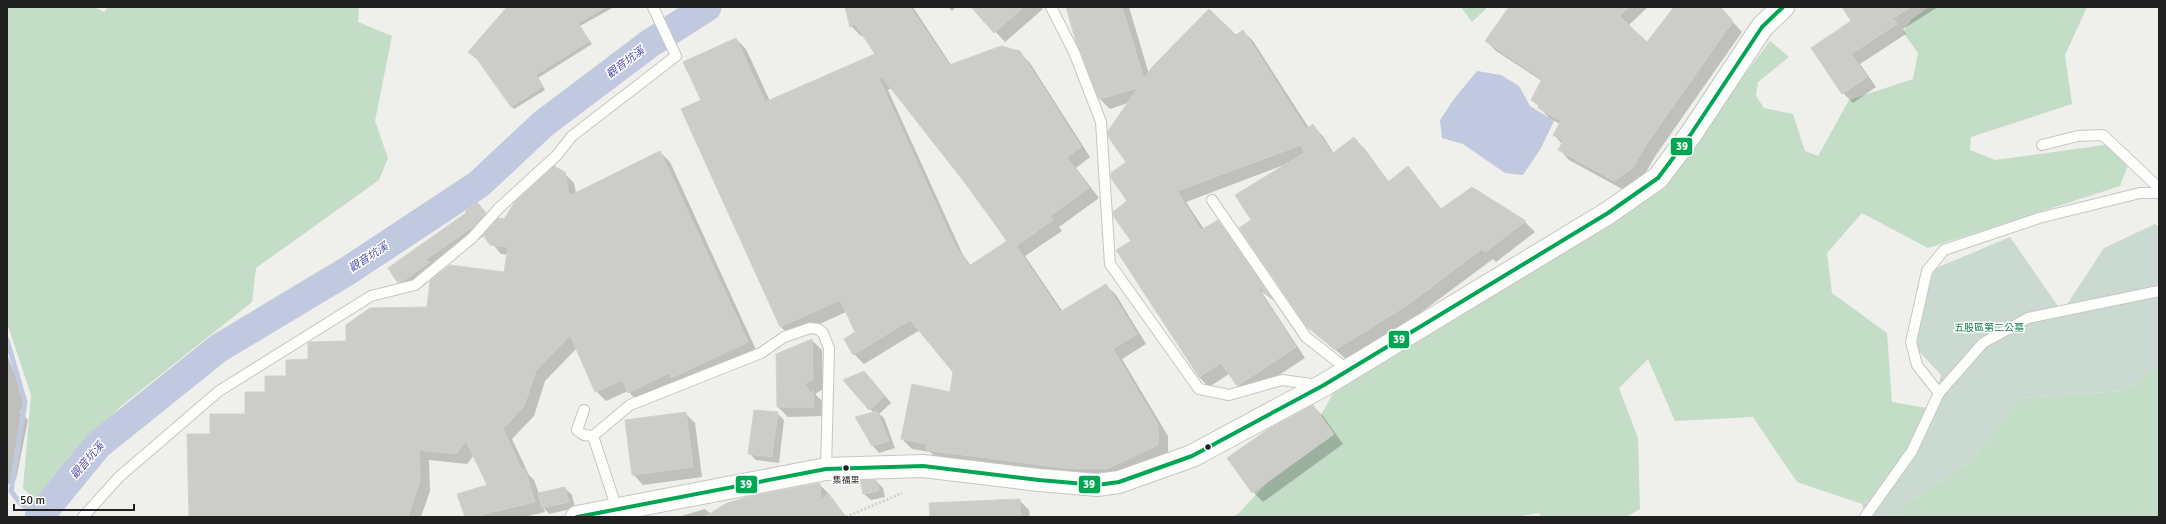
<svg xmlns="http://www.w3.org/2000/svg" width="2166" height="524" viewBox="0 0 2166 524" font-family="Signika,'Noto Sans TC',sans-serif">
	<rect width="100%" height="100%" fill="#efefeb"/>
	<g fill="#c4ddc7">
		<polygon points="7,7 94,7 104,12 108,7 359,7 358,22 392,36 375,121 388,158 379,180 256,268 252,302 120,407 36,500 23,488 31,395 7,323"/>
		<polygon points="1461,7 1488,7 1472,22"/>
		<polygon points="1929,7 2087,7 2065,55 2072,104 1971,137 1970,150 1995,160 2112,144 2129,162 2120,186 1928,248 1862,213 1827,253 1832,293 1887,333 1892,402 1933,409 1935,423 1874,496 1862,504 1797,482 1753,417 1675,421 1648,359 1619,388 1638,438 1640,509 1626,517 1542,517 1539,513 1516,517 1232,517 1239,513 1307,440 1335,390 1654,195 1770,41 1789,57 1758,82 1756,96 1764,108 1793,114 1805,151 1818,156 1849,100 1913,79 1918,53 1903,32 1911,20"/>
		<polygon points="2159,367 2159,517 1900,517 1904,506 1971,461 2020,398 2125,391"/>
	</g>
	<polygon fill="#cadad2" points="2155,224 2159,227 2159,367 2125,391 2020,398 1971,461 1904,506 1900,517 1866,517 1862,504 1874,496 1935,423 1933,409 1941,375 1914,346 1934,269 2010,237 2062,312 2104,248"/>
	<polygon fill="#c0c9e0" points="1477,71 1501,75 1519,86 1530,106 1554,121 1541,148 1523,175 1505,173 1463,144 1442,138 1440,120 1454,99"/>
	<g fill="#0003" fill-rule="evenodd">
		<polygon points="508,7 614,7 580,26 592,44 538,78 545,90 514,109 511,106"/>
		<path d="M846 7H913L951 65 1019 52 1030 63 1090 157 1076 168 1099 198 1059 227 1062 231 1025 256 1063 312 1106 285 1116 295 1146 344 1122 359 1168 436V455L1117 478 937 459 930 452 912 449 902 439 951 393 954 371 920 330 864 364 854 354 856 332 846 312 791 337 781 327 683 109 702 101 736 39 746 49 770 101 877 54 864 35 861 36 851 26ZM892 88 966 183 1008 241 971 266 963 255 888 90Z"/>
		<polygon points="948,7 956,7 952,11"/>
		<polygon points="973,7 1041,7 1043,9 1005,42"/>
		<polygon points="1067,7 1129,7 1149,74 1243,31 1253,41 1309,128 1313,126 1323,136 1334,154 1354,138 1364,148 1389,182 1408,167 1442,210 1473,188 1525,222 1535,232 1496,262 1493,259 1419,314 1346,359 1307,325 1253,221 1284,165 1186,202 1204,229 1217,221 1228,231 1277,303 1261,291 1305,358 1247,396 1229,374 1209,387 1199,377 1133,241 1127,162 1128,103 1110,109 1100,99 1077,42"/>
		<polygon points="1510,7 1648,7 1628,26 1647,43 1674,7 1719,7 1742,32 1656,155 1642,179 1624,190 1569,160 1559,149 1562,144 1554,135 1560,124 1549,118 1532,99 1542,81 1496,51 1486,41"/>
		<polygon points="1843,7 1938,7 1903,29 1906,34 1860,64 1876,87 1853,103 1843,93 1812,49 1852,21"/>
		<path d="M660 152 670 162 757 352 638 402 628 391 606 401 596 391 577 348 545 381 534 416 512 439 529 475 534 480 539 494 565 488 572 495 575 508 549 514 544 508 545 512 524 517H466L488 485 474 455 467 464 429 460 430 491 421 517H190L211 435 246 415 266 393 309 360 427 308 436 275 409 292 399 282 477 203 495 224 504 220 564 173 574 183 576 193ZM485 235 501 254 508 255 505 273 441 274 436 270Z"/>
		<polygon points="812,340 822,350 823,389 815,394 823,402 823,416 788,417 778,407"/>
		<polygon points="7,354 26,404 20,412 28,420 16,480 7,485"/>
		<polygon points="871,379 891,403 879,414 884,418 895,448 879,453 873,446 874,413 870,409"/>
		<polygon points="1313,406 1323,416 1343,444 1263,502 1253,492"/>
		<polygon points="685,413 695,423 702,477 643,485 633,474"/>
		<polygon points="777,413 784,420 779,463 756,460 750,454"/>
		<polygon points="876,481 883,488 885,497 871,500 864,494"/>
		<polygon points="819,484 830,495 846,517 678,517 705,509 711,514"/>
		<polygon points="1019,500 1029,510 1030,517 931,517"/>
	</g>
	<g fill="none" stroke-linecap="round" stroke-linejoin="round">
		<polyline stroke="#c0c9e0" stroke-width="5" points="7,340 25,402 11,491 20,503 39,517"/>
		<polyline stroke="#c0c9e0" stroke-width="29" points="39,517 98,445 219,348 349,270 479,184 543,124 649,44 707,7"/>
	</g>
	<g fill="#ccccc8" stroke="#d2d2cc" fill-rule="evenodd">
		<polygon points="507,7 606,7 578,23 589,41 536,75 543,86 511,107 477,59 468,52"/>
		<path d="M845 7H910L949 65 1001 46 1020 51 1081 147 1067 157 1089 188 1050 216 1053 220 1016 246 1060 312 1106 284 1137 334 1113 349 1158 425V445L1107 469 1064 468 926 450 927 444 901 439 912 384 950 392 953 372 910 320 853 355 844 339 855 332 840 300 780 327 681 109 701 100 683 62 736 38 765 102 875 54 855 24 850 27ZM882 77 965 183 1007 241 969 266 954 244 879 79Z"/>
		<polygon points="971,7 1024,7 994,33"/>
		<polygon points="1066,7 1122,7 1144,79 1152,67 1209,9 1236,35 1243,30 1306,129 1313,124 1332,154 1354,137 1388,182 1408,166 1441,209 1472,187 1526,221 1485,252 1482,249 1409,304 1335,350 1306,326 1239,228 1251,220 1235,195 1304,153 1301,145 1177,191 1201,230 1218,220 1271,297 1254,283 1296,347 1237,386 1221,363 1199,377 1116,250 1131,241 1114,217 1113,212 1127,201 1111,178 1111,173 1126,162 1109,138 1108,131 1138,88 1099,99 1076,42"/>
		<polygon points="1509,7 1629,7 1619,16 1647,42 1674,7 1720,7 1733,21 1646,145 1632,169 1614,181 1558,150 1563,141 1553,135 1561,121 1538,108 1539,105 1531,100 1542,79 1485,41"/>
		<polygon points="1842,7 1911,7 1893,18 1897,24 1851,54 1867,77 1842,94 1811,48 1851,21"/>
		<polygon points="660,151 748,342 671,378 669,373 628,393 622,380 595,392 570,335 536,371 524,406 503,429 522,470 525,469 535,502 480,515 481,517 465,517 457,494 487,485 466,441 456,454 419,450 420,480 408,517 189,517 187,434 210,434 210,414 245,414 245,392 265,392 265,376 286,376 286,360 308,359 308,343 310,342 346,341 346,325 370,308 427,307 430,281 450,265 504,272 508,247 490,245 483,235 498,218 504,219 515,202 554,166 565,172 569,196"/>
		<polygon points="477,202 486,213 474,226 424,261 430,262 403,281 398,283 388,268 466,213 466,210"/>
		<polygon points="812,339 813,379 805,384 810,393 813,391 814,407 777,407 776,354"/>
		<polygon points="864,371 885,396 869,410 843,380"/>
		<polygon points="1313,405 1334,434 1252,493 1227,458 1267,430"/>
		<polygon points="754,410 778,412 772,457 748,454"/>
		<polygon points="877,411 889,441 872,446 855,417"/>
		<polygon points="686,412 693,467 632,475 625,420"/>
		<polygon points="860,480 876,480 879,491 863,494"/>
		<polygon points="820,483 821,499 829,494 844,517 705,517 725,504 747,497"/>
		<polygon points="565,487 569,502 542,508 538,493"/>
		<polygon points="1020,499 1020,517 930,517 929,503"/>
	</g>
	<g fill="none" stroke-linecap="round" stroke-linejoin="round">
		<g stroke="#c6c6c4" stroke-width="12">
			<g id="service">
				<polyline points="1051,7 1074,52 1101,122 1110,264 1199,389 1229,395 1282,380 1318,385"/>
				<polyline points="2042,145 2078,136 2103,135 2159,188"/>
				<polyline points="1212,200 1306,337 1348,370"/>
				<polyline points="1939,393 1983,343 2028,318 2159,291"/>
				<polyline points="584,410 577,430 584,435 593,436 617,509"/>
				<polyline points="593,436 630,405 761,353 784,337 810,328 818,329 823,333 829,348 826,469"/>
				<polyline points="83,517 119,477 219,391 371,296 415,285 472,238 499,208 557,155 572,136 676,56 653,7"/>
				<polyline points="1865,517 1912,451 1939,393 1917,365 1911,342 1927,271 1944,250 2039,218 2140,193 2159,193"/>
			</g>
		</g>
		<g stroke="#c6c6c4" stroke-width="24">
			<polyline id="tertiary" points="577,517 826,469 923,466 1039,480 1097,485 1119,482 1192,456 1324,385 1608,213 1658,178 1691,134 1762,27 1783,7"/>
		</g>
		<polyline stroke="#d4cec6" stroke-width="2.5" stroke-dasharray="2 2" stroke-linecap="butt" points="846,517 902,493"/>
		<use href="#service" stroke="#fdfdfc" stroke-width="10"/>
		<use href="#tertiary" stroke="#fdfdfc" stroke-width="22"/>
		<g stroke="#fff" stroke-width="7">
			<polyline id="bus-1" points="577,517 826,469 923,466 1039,480 1097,485 1119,482 1192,456 1324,385 1608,213 1658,178 1691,134 1762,27 1783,7"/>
		</g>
		<use href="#bus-1" stroke="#00a651" stroke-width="4"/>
	</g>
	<g fill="#212121" stroke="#fff" stroke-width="1.5">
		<circle cx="1208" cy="447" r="3.5"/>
		<circle cx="846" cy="468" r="3.5"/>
	</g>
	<g text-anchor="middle" stroke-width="3" stroke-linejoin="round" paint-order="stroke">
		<g font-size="9" fill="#212121" stroke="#fff">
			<text x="846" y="483">集福里</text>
		</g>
		<g font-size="10" fill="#137c50" stroke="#fff">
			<text x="1989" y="331">五股區第二公墓</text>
		</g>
		<g font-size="11" font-style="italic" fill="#5252ad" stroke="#fff">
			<text transform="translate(625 62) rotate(-37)" y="4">觀音坑溪</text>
			<text transform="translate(368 257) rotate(-33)" y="4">觀音坑溪</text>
			<text transform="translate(87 460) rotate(-49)" y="4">觀音坑溪</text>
		</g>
	</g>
	<g stroke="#fff" stroke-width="1.5">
		<rect x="1670" y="137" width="23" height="19" rx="4" fill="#00a651"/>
		<rect x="1388" y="330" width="22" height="19" rx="4" fill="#00a651"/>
		<rect x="1078" y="475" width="23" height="19" rx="4" fill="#00a651"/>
		<rect x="735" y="475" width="23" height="19" rx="4" fill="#00a651"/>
	</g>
	<g font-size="11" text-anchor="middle" font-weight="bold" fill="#fff">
		<text x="1682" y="150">39</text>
		<text x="1399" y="343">39</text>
		<text x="1089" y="488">39</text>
		<text x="746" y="488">39</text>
	</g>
	<rect width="2166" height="524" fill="none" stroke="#212121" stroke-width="16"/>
	<path d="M14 504v6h120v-6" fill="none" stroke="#212121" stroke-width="2"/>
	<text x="20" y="504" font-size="12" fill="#212121" stroke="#ffffff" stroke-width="3" paint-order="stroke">50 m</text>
</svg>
